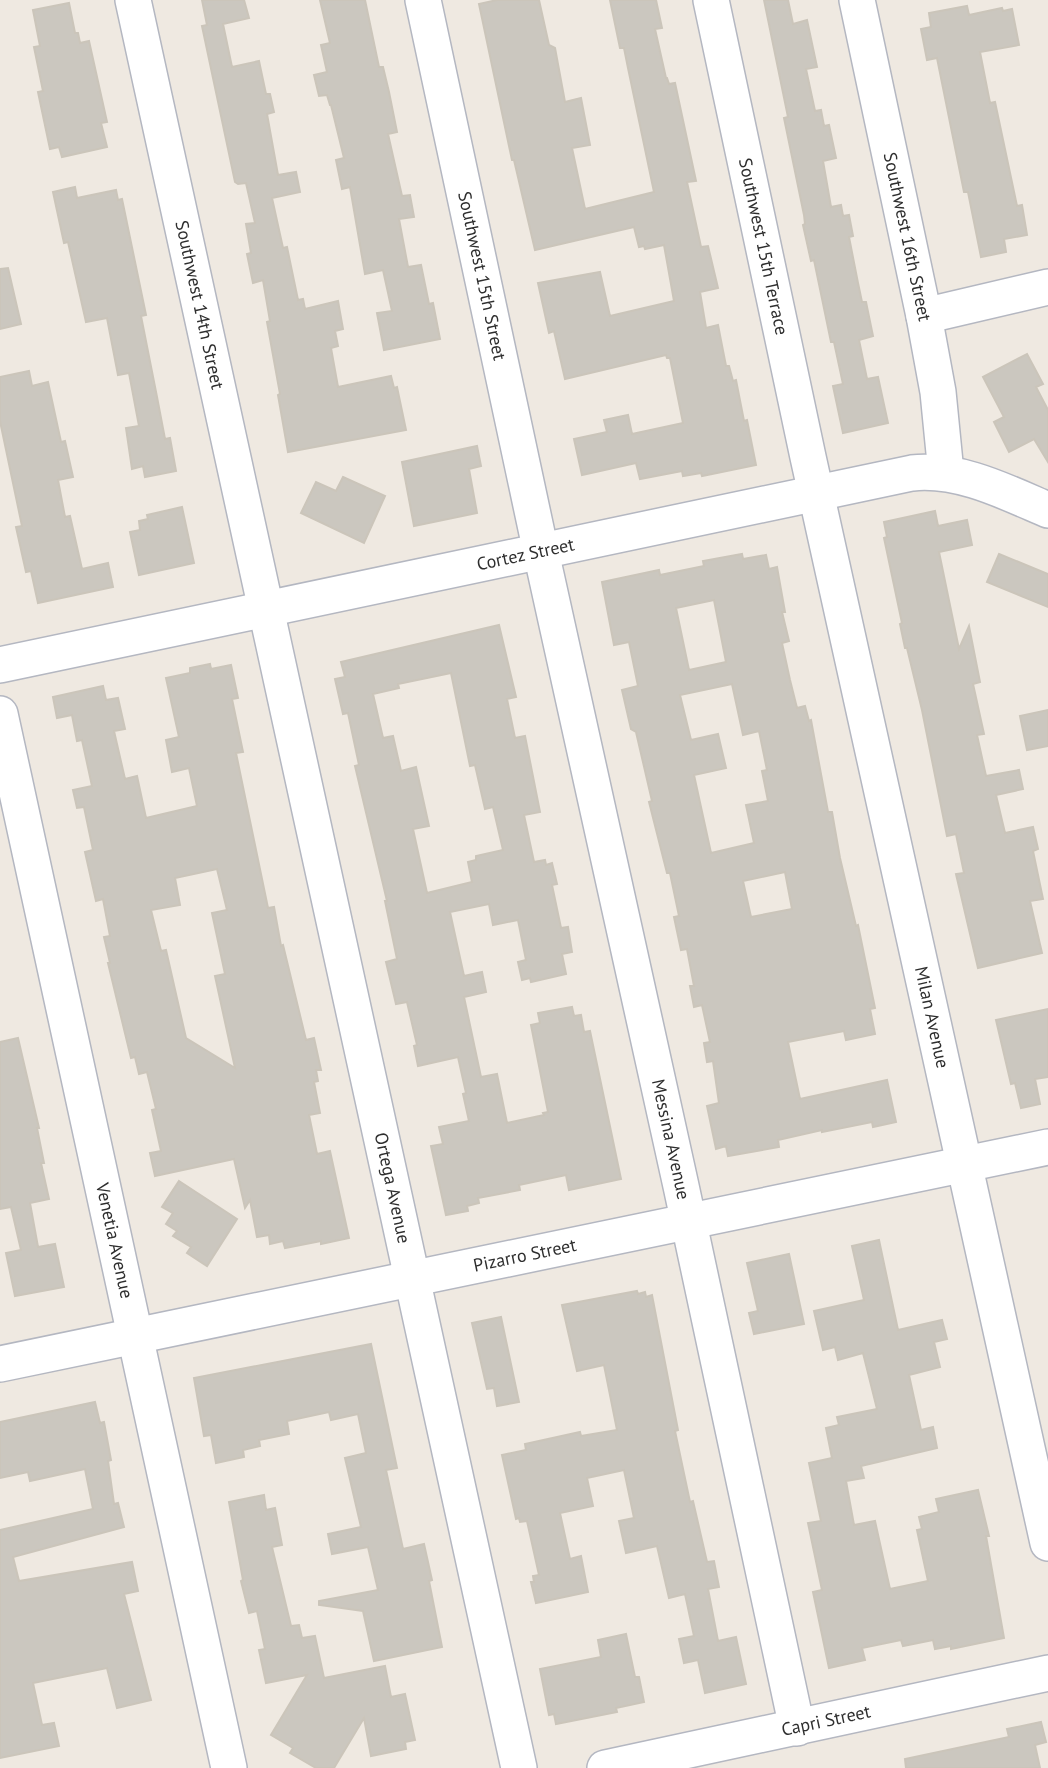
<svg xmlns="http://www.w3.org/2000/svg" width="1048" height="1768" viewBox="0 0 1048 1768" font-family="'PT Sans',sans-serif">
	<rect width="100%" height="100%" fill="#efe9e1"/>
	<g fill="#cbc7bf" stroke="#cbc5ba" stroke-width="2" fill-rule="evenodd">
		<polygon points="202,0 244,0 249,18 223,24 232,67 259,61 266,94 270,94 274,112 267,114 278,175 296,172 300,192 272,198 283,248 287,247 298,300 303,299 305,309 338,301 343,329 335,331 338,346 331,348 338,387 391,376 394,388 397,387 406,430 288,452 278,395 280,394 267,322 270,321 263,280 253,283 247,254 251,253 246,224 255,223 246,183 238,184 235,182 202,26 207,25"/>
		<polygon points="320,0 365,0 379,67 383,67 389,92 397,132 388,134 402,196 410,195 414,217 399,219 408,267 421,265 429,304 433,303 440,339 384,350 377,313 392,311 383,270 365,274 350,187 342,189 336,160 344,158 331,105 330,105 327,95 319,96 314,75 327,72 321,45 330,43"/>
		<polygon points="497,0 539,0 549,45 555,48 565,102 581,98 590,145 572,148 585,209 654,192 628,68 624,48 620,48 610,0 656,0 662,28 655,29 666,78 667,78 669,84 675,83 696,181 687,182 701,247 708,246 718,288 700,292 706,328 718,325 726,366 729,366 733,381 736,380 744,421 747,420 756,465 702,476 701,473 683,476 682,471 640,479 636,463 582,475 574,439 607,432 604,420 628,415 632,434 683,423 670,358 667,358 666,355 565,379 554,331 549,333 538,283 600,272 610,316 674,301 664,245 645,249 644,246 639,247 634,227 535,250 514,160 512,160 479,4"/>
		<polygon points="764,0 788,0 793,24 807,20 817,67 806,69 815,111 821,110 824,126 829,125 836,158 823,161 831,207 841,205 843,216 849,215 853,236 849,237 858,283 862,302 866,302 873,336 859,340 867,379 878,377 888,423 843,433 833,386 843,384 834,342 831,342 814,260 811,261 803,225 805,224 804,215 784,118 788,117"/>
		<polygon points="69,3 75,33 78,33 80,43 89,41 107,122 101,123 107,147 62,157 59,147 50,149 38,92 43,91 34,47 40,46 33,10"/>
		<polygon points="967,6 969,15 1002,8 1003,11 1012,9 1019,45 980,52 990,103 995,102 1017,206 1022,205 1027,235 1004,239 1006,252 981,257 968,192 964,192 937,58 927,60 921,29 931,27 929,13"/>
		<polygon points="75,187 77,198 116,190 118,200 122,199 146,315 141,316 157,397 165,439 170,438 176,471 145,477 143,466 132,469 126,428 139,426 129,373 118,375 107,318 86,322 68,242 64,243 53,192"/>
		<polygon points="8,268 21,324 0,329 0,269"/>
		<polygon points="1027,354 1043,384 1036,387 1048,410 1048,462 1034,439 1009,452 994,422 1004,417 983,377"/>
		<polygon points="29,371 32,386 48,382 61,442 65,441 73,477 58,480 65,517 70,516 82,569 108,563 113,587 38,603 31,571 26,572 16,527 22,526 0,421 0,377"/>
		<polygon points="477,446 481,466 469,469 477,513 414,526 402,462"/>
		<polygon points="343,477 385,496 364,543 301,513 316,482 336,491"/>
		<polygon points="182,507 194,563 139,575 130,532 140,530 139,521 148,519 147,515"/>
		<polygon points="935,511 938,526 967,520 972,545 939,552 959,649 969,626 980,682 973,684 984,734 977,735 986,776 1019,770 1023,789 996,795 1005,833 1033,827 1038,849 1033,851 1043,899 1030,901 1042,953 978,968 956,874 964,873 956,834 947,836 922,710 907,648 905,648 900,624 902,623 884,538 887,537 884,522"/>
		<path d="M742 554 743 559 766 555 769 569 777 567 785 612H782L789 641 782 643 790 680 797 708 805 706 809 721 811 720 828 812H832L840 858 856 926 858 925 875 1008 870 1009 875 1034 846 1040 844 1031 788 1042 800 1099 887 1080 896 1122 873 1127 872 1122 822 1132V1130L778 1140 779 1147 728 1156 726 1146 716 1149 707 1106 719 1103 713 1061 707 1062 704 1043 710 1042 702 1005 694 1007 690 986H694L687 949 681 950 674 917 679 916 670 873H667L649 802 652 801 636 732 631 729 622 690 638 686 629 642 614 645 602 582 659 570 660 575 704 566 703 561ZM714 600 726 662 689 670 676 608ZM732 684 743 735 759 731 767 770 762 771 768 801 746 805 754 843 711 853 694 775 726 768 718 734 691 740 680 695ZM785 872 792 909 751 917 743 881Z"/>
		<polygon points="999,554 1048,574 1048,607 987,582"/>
		<path d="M499 625 516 697 507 699 515 738 525 736 540 812 524 815 534 862 545 860 546 865 552 863 557 884 552 885 561 928 568 927 572 952 562 954 566 974 531 982 530 978 522 980 518 962 526 960 518 920 493 925 489 904 450 912 464 976 482 972 486 992 464 997 481 1077 497 1074 507 1123 544 1115 543 1113 548 1112 531 1025 540 1023 538 1013 572 1007 574 1016 581 1015 584 1032 590 1031 621 1179 569 1190 566 1175 519 1185 520 1190 478 1198 479 1203 467 1206 468 1211 446 1215 431 1146 443 1144 439 1127 469 1121 463 1094 466 1093 458 1057 418 1066 414 1046 417 1045 407 1002 396 1004 386 962 397 959 385 901H387L355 766 359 765 348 713 343 714 335 679 345 677 341 662ZM451 673 470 766 475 765 485 809 493 807 503 850 476 856V860L468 862 472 882 427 893 413 829 429 826 416 767 401 771 393 736 383 738 373 694 399 688 398 684Z"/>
		<path d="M210 664 211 669 231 665 238 698 232 699 243 752 236 753 268 908 274 907 281 946 283 945 306 1040 314 1038 321 1070H316L318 1081 314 1082 320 1113 309 1115 317 1154 330 1151 349 1238 321 1244V1241L285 1248 283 1241 270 1244 269 1235 257 1237 250 1200 245 1208 234 1159 155 1176 150 1153 161 1151 152 1110 156 1109 147 1072 139 1074 135 1057 131 1058 108 963H110L104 937 110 936 103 899 96 901 85 852 93 850 84 807 77 808 73 790 92 786 82 740 77 741 72 715 57 718 53 697 103 686 106 700 118 698 125 729 114 731 125 779 137 776 146 818 197 806 189 768 172 772 166 740 179 737 166 678 190 673V668ZM217 869 227 910 212 913 225 974 215 976 235 1068 186 1038 166 950 161 951 151 910 180 905 175 878Z"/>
		<polygon points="1048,710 1048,746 1027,750 1020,716"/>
		<polygon points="1048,1009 1048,1077 1035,1079 1040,1104 1021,1108 1015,1083 1011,1084 996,1020"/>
		<polygon points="18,1038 39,1128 37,1128 44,1163 41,1163 49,1199 30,1203 38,1247 55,1244 64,1287 15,1296 6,1253 21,1250 11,1207 0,1209 0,1042"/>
		<polygon points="179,1181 237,1219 207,1266 187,1253 191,1247 173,1236 177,1231 166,1224 173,1213 162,1207"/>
		<polygon points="879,1240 898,1330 942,1320 947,1339 934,1342 940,1367 909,1375 921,1430 933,1427 937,1448 861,1466 864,1478 846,1481 854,1525 875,1521 890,1589 928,1581 917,1530 922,1529 919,1517 939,1512 936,1499 978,1490 989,1536 986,1536 1004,1638 951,1649 951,1646 935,1649 933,1640 903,1646 901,1640 862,1648 865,1660 829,1668 813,1592 822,1590 808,1523 821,1521 809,1463 832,1458 826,1428 839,1425 837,1417 877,1409 863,1353 838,1360 835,1347 823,1350 814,1311 864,1300 852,1246"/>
		<polygon points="789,1254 804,1324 754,1334 749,1313 758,1311 747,1263"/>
		<polygon points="637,1291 638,1294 645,1292 646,1297 652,1295 678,1430 675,1431 690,1502 693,1501 707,1562 714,1561 719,1587 708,1589 718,1641 736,1637 746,1684 705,1693 698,1660 684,1663 679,1639 694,1636 685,1594 669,1598 657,1546 626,1553 619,1521 634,1518 624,1470 587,1478 593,1506 560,1513 570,1559 581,1556 588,1592 536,1603 531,1582 534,1582 533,1576 539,1575 527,1521 520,1522 519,1518 516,1519 502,1455 526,1450 525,1444 580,1432 581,1436 617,1430 604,1365 577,1371 562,1305"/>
		<polygon points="501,1317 519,1402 497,1406 494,1388 487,1389 472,1323"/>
		<polygon points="371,1344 397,1468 386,1470 403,1549 424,1544 432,1580 429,1581 442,1647 374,1661 363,1611 319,1605 319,1601 378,1590 368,1547 332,1554 328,1534 361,1527 345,1458 366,1453 358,1414 331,1420 329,1412 287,1421 289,1434 259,1440 260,1446 243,1450 244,1457 216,1463 211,1435 204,1436 194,1378"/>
		<polygon points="95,1402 100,1423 104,1422 111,1460 108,1461 114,1504 118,1503 124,1527 13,1557 19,1581 132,1562 138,1591 124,1594 151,1700 117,1708 107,1668 33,1683 42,1725 54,1723 59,1746 0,1758 0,1530 93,1509 85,1469 30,1481 28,1472 0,1478 0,1422"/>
		<polygon points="264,1495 266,1510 275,1508 282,1545 272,1547 291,1626 299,1625 302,1638 315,1636 324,1678 385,1666 391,1697 405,1694 415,1740 405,1742 406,1749 371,1756 364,1718 334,1768 316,1768 290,1753 293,1748 271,1735 307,1675 266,1683 259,1650 265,1649 257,1611 249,1613 241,1581 243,1580 229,1502"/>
		<polygon points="626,1634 635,1677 639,1677 644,1702 616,1708 617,1712 556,1724 554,1714 549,1715 540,1669 601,1657 598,1640"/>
		<polygon points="1041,1722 1046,1742 1035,1745 1040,1768 906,1768 905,1759 1009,1737 1007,1729"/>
	</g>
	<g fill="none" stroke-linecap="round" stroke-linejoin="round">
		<g stroke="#b4b7c1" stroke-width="38">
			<g id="minor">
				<path id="s1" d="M133 0 519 1768"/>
				<path id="s2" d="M423 0 541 552 681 1186 797 1728"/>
				<path id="s3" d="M711 0 808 457 1048 1543"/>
				<path id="s4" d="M857 0 924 316 938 392 946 473"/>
				<polyline points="924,316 1048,287"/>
				<path id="s5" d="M0 665 912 473C959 468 1006 492 1048 510"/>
				<path id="s6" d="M0 714 229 1768"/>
				<path id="s7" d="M0 1364 1048 1147"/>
				<path id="s8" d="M605 1768 1048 1673"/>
			</g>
		</g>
		<use href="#minor" stroke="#fff" stroke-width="35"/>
	</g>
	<g text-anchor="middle" stroke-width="5" stroke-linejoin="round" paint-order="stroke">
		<g font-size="18" fill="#2e2e2e" stroke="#fff">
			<text dy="6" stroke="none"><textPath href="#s4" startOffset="242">Southwest 16th Street</textPath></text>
			<text dy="6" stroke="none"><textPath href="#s3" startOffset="252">Southwest 15th Terrace</textPath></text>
			<text dy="6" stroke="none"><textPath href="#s2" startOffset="282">Southwest 15th Street</textPath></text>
			<text dy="6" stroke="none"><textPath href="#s1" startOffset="312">Southwest 14th Street</textPath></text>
			<text dy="6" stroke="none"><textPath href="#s5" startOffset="537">Cortez Street</textPath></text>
			<text dy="6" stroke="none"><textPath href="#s3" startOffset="1041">Milan Avenue</textPath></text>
			<text dy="6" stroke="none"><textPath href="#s2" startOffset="1166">Messina Avenue</textPath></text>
			<text dy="6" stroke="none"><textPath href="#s1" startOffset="1216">Ortega Avenue</textPath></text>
			<text dy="6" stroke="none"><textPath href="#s6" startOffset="539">Venetia Avenue</textPath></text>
			<text dy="6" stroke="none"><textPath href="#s7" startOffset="536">Pizarro Street</textPath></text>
			<text dy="6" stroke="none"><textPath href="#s8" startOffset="226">Capri Street</textPath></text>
		</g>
	</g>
</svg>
